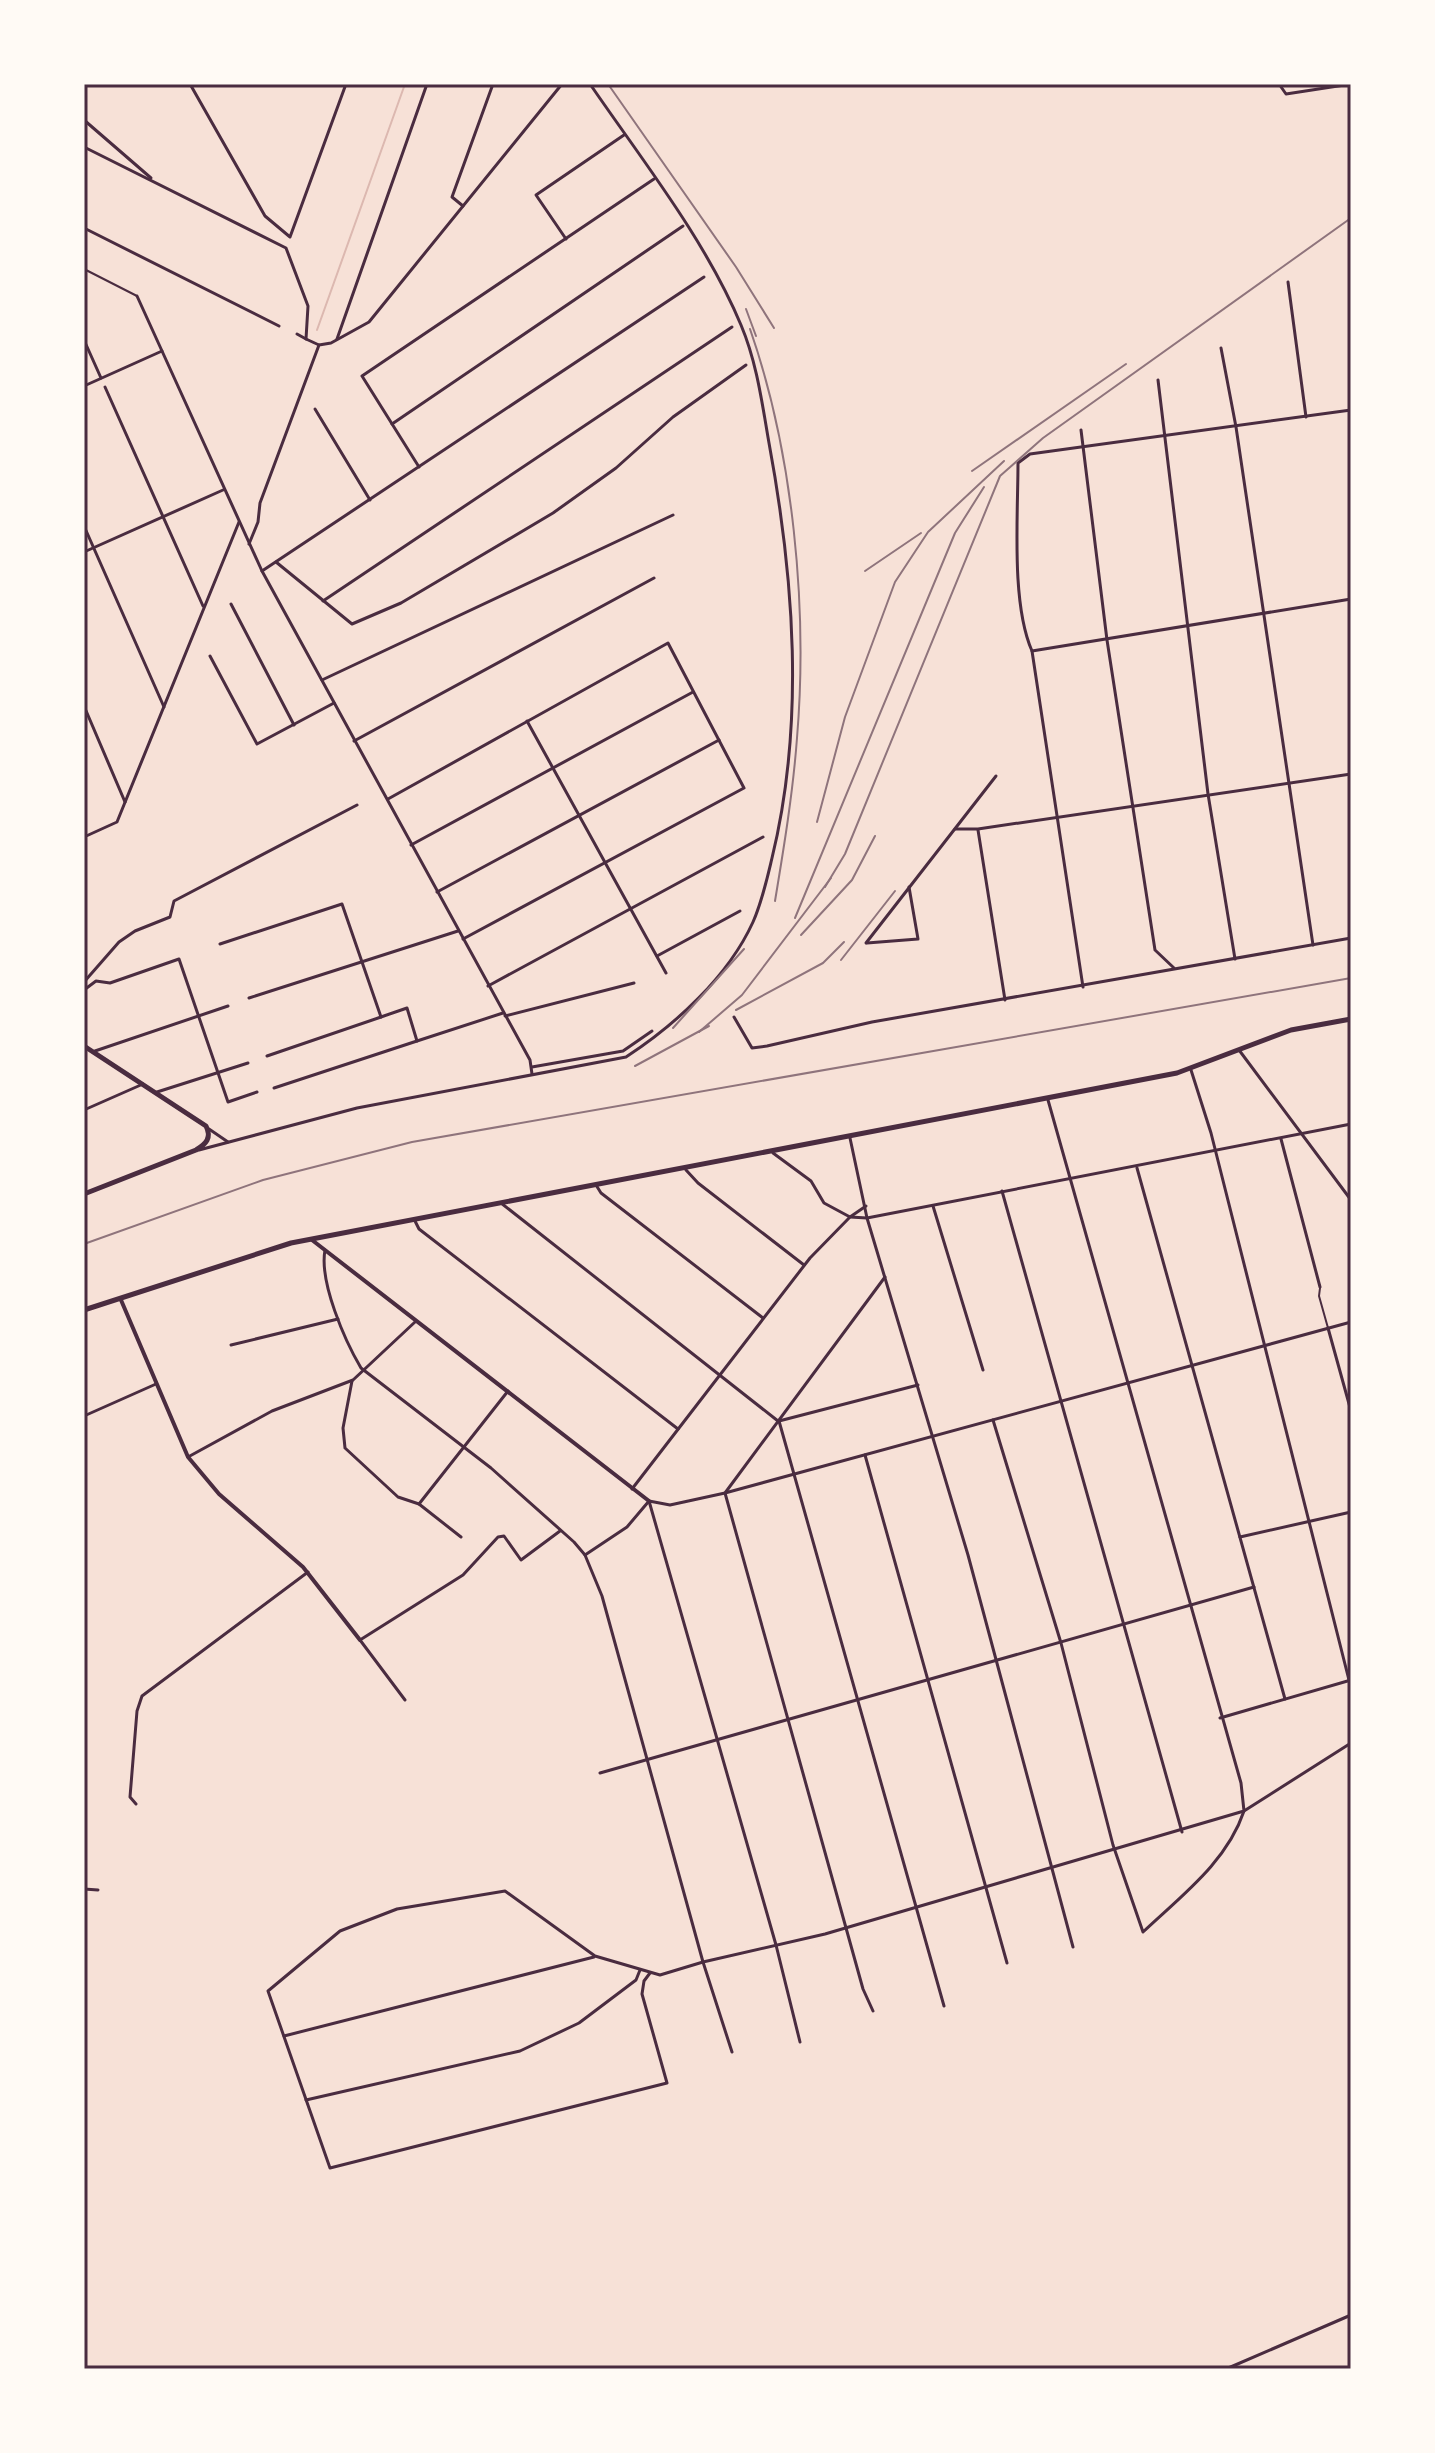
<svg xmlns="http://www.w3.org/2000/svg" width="1435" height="2453" viewBox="0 0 1435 2453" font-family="Rubik,sans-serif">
	<rect width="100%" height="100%" fill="#f7e1d7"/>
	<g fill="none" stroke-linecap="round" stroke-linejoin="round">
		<polyline stroke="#dcb8b0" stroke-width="2" points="317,330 405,84"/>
		<polyline stroke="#4a2c40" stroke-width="2" points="1320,1288 1319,1296 1328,1328"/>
		<polyline stroke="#4a2c40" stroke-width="2" points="84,269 137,296"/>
		<g stroke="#4a2c40" stroke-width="3">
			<polyline points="190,84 265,216 290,237 346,84"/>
			<polyline points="1279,84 1286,94 1351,84"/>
			<polyline points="84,120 151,178"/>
			<polyline points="84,147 286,248 308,306 306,339 319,345"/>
			<polyline points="463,206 452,197 493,84"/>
			<polyline points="84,228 279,326"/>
			<polyline points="566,239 536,195 624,135"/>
			<polyline points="1288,282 1306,417"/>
			<polyline points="137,296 162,351"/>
			<polyline points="297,334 306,339"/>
			<polyline points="337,339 427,84"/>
			<polyline points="84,340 101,378"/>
			<polyline points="1221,348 1236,427 1313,945"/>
			<polyline points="1158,380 1208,794 1235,959"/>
			<polyline points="84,386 162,351 262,571 530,1060 532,1074"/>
			<polyline points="105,387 203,606"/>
			<polyline points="315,409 370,500"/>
			<polyline points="392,424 683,226"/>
			<polyline points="1081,430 1107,640 1155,950 1174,968"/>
			<polyline points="419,467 362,376 654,179"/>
			<polyline points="84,526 164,707"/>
			<polyline points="249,544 258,522 260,503 319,345 331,343 369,322 562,84"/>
			<polyline points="84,552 223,490"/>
			<polyline points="276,562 352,624 401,603 553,513 616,468 673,417 746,365"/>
			<polyline points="262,571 704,277"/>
			<polyline points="323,601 732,327"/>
			<polyline points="231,604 294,725"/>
			<polyline points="1032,651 1351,599"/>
			<polyline points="210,656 257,744 334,703"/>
			<polyline points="322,680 673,515"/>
			<polyline points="84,706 125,802"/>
			<polyline points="527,721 666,973"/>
			<polyline points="354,741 654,578"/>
			<polyline points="388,799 668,643 744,788 463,939"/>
			<polyline points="955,829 978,829 1351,774"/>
			<polyline points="978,830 1005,1000"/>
			<polyline points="84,837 117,822 239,522"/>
			<polyline points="411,845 693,692"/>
			<polyline points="437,892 719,740"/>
			<polyline points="866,943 996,776"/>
			<polyline points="867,943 918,939 909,887"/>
			<polyline points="220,944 342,904 381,1017 407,1008 417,1041 503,1013"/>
			<polyline points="657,956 740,911"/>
			<polyline points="84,982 119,942 135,931 170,917 174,901 357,805"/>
			<polyline points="488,986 763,837"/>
			<path d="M1083 987 1032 651C1011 603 1018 516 1018 463L1030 454 1351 410"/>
			<polyline points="84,990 96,981 110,983 179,959 228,1102 257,1092"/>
			<polyline points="249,998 458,931"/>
			<polyline points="505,1016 634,983"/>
			<polyline points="734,1017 752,1048 767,1046 872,1022 1351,938"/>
			<polyline points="1239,1050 1351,1200"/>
			<polyline points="95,1051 228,1006"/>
			<polyline points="267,1056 381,1017"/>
			<polyline points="532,1067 623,1051 652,1031"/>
			<polyline points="1191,1070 1211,1133 1351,1688"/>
			<polyline points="274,1088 417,1041"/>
			<polyline points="157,1092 248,1063"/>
			<polyline points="84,1110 143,1084"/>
			<polyline points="209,1129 228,1142"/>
			<polyline points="850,1138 867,1218 968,1555 1073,1947"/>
			<polyline points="1281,1139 1320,1287"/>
			<path d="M199 1150 357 1108 626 1057C675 1025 728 977 753 922 762 902 767 879 772 858 805 723 794 578 769 443 762 403 757 363 741 325 705 239 642 160 590 84"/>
			<polyline points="773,1153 811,1181 824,1203 850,1217 867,1218 1351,1124"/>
			<polyline points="1137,1168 1285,1699"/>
			<polyline points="686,1170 698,1183 804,1265"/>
			<polyline points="596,1185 601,1193 763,1318"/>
			<polyline points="1002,1191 1182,1832"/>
			<polyline points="501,1203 778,1421"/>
			<polyline points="933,1206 983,1370"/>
			<polyline points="415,1221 419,1229 678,1429"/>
			<path d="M325 1250C319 1282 345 1341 361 1368L491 1468 574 1542 585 1555 602 1596 703 1962 732 2052"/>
			<polyline points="1328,1328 1351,1411"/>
			<polyline points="231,1345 338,1319"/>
			<polyline points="352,1381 343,1428 345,1448 398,1497 419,1504 461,1537"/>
			<polyline points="84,1416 156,1384"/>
			<path d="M993 1420 1061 1643 1113 1845 1143 1932C1181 1896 1227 1862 1244 1811L1351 1743"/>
			<polyline points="779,1421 944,2006"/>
			<polyline points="779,1421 918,1385"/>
			<polyline points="865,1455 1007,1963"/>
			<polyline points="188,1457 272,1411 353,1380 415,1322"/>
			<polyline points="632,1489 810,1258 850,1217 866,1206"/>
			<polyline points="649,1501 670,1505 725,1493 1351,1322"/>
			<polyline points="649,1501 776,1945 800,2042"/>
			<polyline points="419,1504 508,1391"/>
			<polyline points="1240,1537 1351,1512"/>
			<polyline points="585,1555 627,1527 649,1501"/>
			<polyline points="405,1700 360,1640 463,1575 498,1537 504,1536 521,1560 560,1531"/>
			<polyline points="1220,1718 1351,1680"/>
			<polyline points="600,1773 1254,1587"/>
			<polyline points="136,1804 130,1797 137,1711 142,1696 308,1572"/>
			<polyline points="84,1889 98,1890"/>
			<polyline points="650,1973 644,1981 642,1994 667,2083 330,2168 268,1991 340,1931 397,1909 505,1891 595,1956 660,1975 703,1962 825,1934 1244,1811 1241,1783 1048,1100"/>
			<polyline points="873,2011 863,1989 725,1493 885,1277"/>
			<polyline points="284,2036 594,1957"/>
			<polyline points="306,2100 520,2051 579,2023 636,1980 640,1970"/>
			<polyline points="1226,2369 1351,2315"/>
		</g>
		<g stroke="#4a2c40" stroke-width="4">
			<polyline points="312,1240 649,1501"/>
			<polyline points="121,1300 188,1457 219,1494 303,1567 360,1640"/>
		</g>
		<g stroke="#4a2c40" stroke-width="5">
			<path d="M84 1046 206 1126C212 1138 206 1144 196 1150L84 1194"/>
			<polyline points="84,1310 291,1243 1177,1073 1291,1030 1351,1019"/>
		</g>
		<g stroke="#8f747c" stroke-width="2">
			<polyline points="608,84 736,267 774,328"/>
			<polyline points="746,309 756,336"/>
			<path d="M750 329C793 452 808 607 797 738 793 792 784 847 775 901"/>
			<polyline points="972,471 1126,364"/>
			<polyline points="865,571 921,533"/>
			<polyline points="817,822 845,717 895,582 928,532 1004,461"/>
			<polyline points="825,887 845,854 1000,476 1043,438 1351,218"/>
			<polyline points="795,918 955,533 984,487"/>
			<polyline points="801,935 852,880 875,836"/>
			<polyline points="841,960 895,891"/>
			<polyline points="736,1010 823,963 844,942"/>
			<polyline points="673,1028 744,949"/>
			<polyline points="699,1032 742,995 831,878"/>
			<polyline points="635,1066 709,1026"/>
			<polyline points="84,1244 263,1180 412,1142 1351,978"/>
		</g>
	</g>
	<rect width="1435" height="2453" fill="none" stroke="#fffaf5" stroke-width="172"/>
	<rect x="86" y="86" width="1263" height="2281" fill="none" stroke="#4a2c40" stroke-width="3"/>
</svg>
